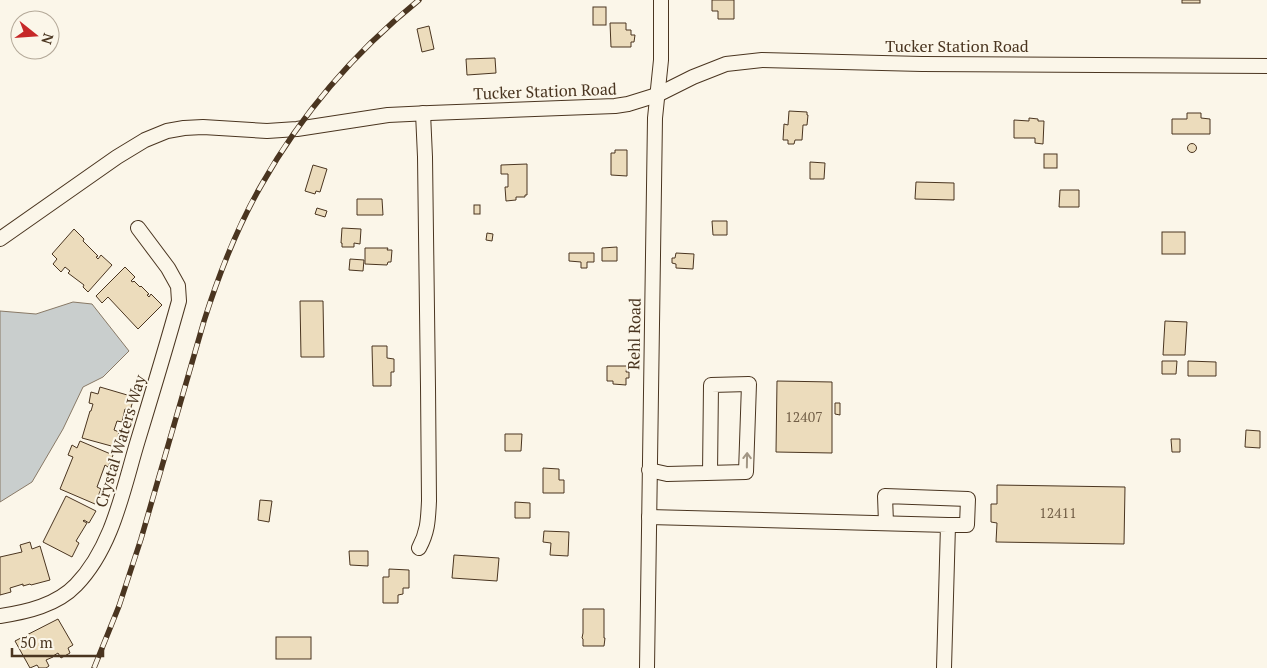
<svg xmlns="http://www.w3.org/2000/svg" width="1267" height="668" viewBox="0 0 1267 668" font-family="'PT Serif',serif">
	<rect width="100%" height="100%" fill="#fbf6e9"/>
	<polygon fill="#c9cecd" stroke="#887966" points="73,302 92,304 129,351 103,377 83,387 63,429 32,482 0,502 0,311 36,314"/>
	<g fill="#ecdcbc" stroke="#4a3520">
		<polygon points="712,0 734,0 734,19 718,19 718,11 712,11"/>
		<rect x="1182" y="0" width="18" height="3"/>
		<rect x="593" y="7" width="13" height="18"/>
		<polygon points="610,23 626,23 626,30 631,30 631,35 635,35 634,42 631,42 631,47 611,47"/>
		<polygon points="429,26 434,49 422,52 417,29"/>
		<polygon points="495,58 496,73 467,75 466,59"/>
		<polygon points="789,111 807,112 807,115 808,115 807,125 803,125 802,140 795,140 794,144 788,144 788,140 783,140 784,124 788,125"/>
		<polygon points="1187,113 1201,113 1201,118 1210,119 1210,134 1172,134 1172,119 1187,119"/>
		<polygon points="1029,118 1038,119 1038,121 1044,121 1043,144 1035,143 1035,138 1014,138 1014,120 1029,121"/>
		<circle cx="1192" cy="148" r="4.5"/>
		<polygon points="615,150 627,150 627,176 611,175 611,153 615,153"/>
		<rect x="1044" y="154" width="13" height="14"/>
		<polygon points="810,162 825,163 824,179 810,179"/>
		<polygon points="527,164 527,195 525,195 525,197 516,197 516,200 506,201 505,187 508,187 508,174 501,174 501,165"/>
		<polygon points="313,165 327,169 320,192 316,191 315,194 305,191"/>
		<polygon points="916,182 954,183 954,200 915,199"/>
		<polygon points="1060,190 1079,190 1079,207 1059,207"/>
		<polygon points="357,199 382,199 383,215 357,215"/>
		<rect x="474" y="205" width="6" height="9"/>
		<polygon points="317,208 327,211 325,217 315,214"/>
		<polygon points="712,221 727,221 727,235 713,235"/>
		<polygon points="342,228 361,229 360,244 354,243 354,247 342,247 342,243 341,243"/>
		<polygon points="74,229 84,239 83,241 98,256 96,257 98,259 101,255 112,265 88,292 83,287 84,285 68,273 70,271 65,267 61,272 53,264 57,259 52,254"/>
		<rect x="1162" y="232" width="23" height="22"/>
		<polygon points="487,233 493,234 492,241 486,240"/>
		<polygon points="617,247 617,261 602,261 602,248"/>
		<polygon points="365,248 388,248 387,250 392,250 391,262 388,262 387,265 365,264"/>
		<polygon points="569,253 594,253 594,262 587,262 587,268 581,268 581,262 569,261"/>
		<polygon points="676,253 694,254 693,269 676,268 676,264 672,263 672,258 675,258"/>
		<polygon points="350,259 364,260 363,271 349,270"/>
		<polygon points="125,267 135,277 131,281 133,282 134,281 140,287 141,286 149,294 147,295 149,297 151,294 162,305 138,329 108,297 102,303 96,296"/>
		<polygon points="300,301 323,301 324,357 301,357"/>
		<polygon points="1165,321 1187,322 1185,355 1163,355"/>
		<polygon points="372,346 387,346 387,358 394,359 394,372 391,372 391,386 373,386"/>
		<polygon points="1162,361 1177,361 1176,374 1162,374"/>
		<polygon points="1188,361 1216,362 1216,376 1188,376"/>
		<polygon points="607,366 627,366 626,372 629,372 629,378 626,378 626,385 613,384 613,381 607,381"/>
		<polygon points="777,381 832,382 832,453 776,452"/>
		<polygon points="100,387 134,397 130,411 125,409 122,422 117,421 114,430 119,432 115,447 82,438 90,411 91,411 93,404 89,403 91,392 98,394"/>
		<polygon points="835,403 840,403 840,415 835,414"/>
		<polygon points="1246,430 1260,431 1260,448 1245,447"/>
		<polygon points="505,434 522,434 521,451 505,451"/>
		<polygon points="1171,439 1180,439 1180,452 1172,452"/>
		<polygon points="80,441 113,455 108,467 105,465 97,487 101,489 95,504 60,489 73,457 68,455 72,445 77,448"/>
		<polygon points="543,468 559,469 559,480 564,480 564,493 543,493"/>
		<polygon points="997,485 1125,487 1124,544 996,542 997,523 991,522 991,504 997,504"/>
		<polygon points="66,496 96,511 89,523 84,520 83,521 87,523 76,541 79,543 72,557 43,542"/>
		<polygon points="260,500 272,501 269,522 258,520"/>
		<polygon points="515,502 530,503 530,518 515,518"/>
		<polygon points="544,531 569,532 568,556 550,555 551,543 543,542"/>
		<polygon points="30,542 32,549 40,546 50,580 31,585 30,584 23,586 23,584 10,588 11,592 0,595 0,557 22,552 20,545"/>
		<polygon points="349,551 368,551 368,566 350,565"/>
		<polygon points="454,555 499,558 497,581 452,578"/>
		<polygon points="389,569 409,570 409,588 403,588 403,594 398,595 398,603 383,603 383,577 389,577"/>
		<polygon points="583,609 604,609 604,638 605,638 604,646 583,646 583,639 582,638 583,633"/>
		<polygon points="58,619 73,645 68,648 70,653 61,658 58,653 53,656 53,657 46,660 49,666 46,668 39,668 37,665 30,668 15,641"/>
		<rect x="276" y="637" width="35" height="22"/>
	</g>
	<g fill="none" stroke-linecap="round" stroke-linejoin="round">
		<g stroke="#4a3520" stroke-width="16">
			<g id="minor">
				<polyline points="0,239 117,157 145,140 167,131 184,128 203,127 267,131 297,129 388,115 430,113 615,106 628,104 657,95 693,77 726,64 762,60 922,64 1267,66"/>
				<polyline points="649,470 667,474 746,472 749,384 711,385 710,473"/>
				<polyline points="649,517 948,525 944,668"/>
				<polyline points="886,523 885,496 968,499 967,525 948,525"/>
				<path d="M419 548C428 531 428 520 429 501L428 387 425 157 423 113"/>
				<path d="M0 616C27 612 57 605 76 585 113 547 123 489 138 440 152 394 166 348 179 301L178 286 168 268 138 228"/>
				<polyline points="647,668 655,118 661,60 661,0"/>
			</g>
		</g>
		<use href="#minor" stroke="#fbf6e9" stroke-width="14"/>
		<g stroke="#4a3520" stroke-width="5.5">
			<path id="rail" d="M94 668 119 606 141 539 204 321C219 274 237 227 262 184 302 113 356 51 419 0"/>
		</g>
		<use href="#rail" stroke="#fbf6e9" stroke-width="4" stroke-dasharray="11" stroke-linecap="butt"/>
	</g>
	<defs><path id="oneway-shaft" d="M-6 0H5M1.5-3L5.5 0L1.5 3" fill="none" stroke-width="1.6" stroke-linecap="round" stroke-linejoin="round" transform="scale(1.25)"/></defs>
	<use stroke="#a29684" href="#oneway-shaft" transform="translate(747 460) rotate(-89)"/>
	<g text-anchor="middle" stroke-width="4" stroke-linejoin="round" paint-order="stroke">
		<g font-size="14" fill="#725f47">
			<text x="804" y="422">12407</text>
			<text x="1058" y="518">12411</text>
		</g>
		<g font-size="16" fill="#4a3520" stroke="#fbf6e9">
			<text x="957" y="52">Tucker Station Road</text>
			<text transform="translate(545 91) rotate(-2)" y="6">Tucker Station Road</text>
			<text transform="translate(634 334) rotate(-89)" y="6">Rehl Road</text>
			<text transform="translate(120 441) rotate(-73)" y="6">Crystal Waters Way</text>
		</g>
	</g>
	<g transform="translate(35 35) rotate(107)"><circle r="24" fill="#fbf6e9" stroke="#b4a999"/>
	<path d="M0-4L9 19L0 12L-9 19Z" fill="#c62828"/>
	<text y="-8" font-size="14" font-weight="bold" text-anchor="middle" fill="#4a3520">N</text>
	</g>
	<path d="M12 648v8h91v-8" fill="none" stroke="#4a3520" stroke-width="2.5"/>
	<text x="20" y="648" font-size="15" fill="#4a3520" stroke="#fbf6e9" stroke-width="4" paint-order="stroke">50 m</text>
</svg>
